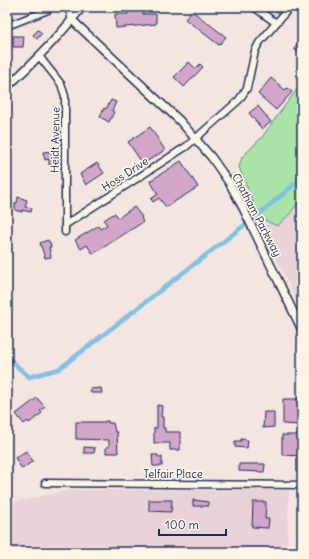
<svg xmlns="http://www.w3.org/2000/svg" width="309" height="559" viewBox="0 0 309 559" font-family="Delius,sans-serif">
	<rect width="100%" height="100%" fill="#f4e5e0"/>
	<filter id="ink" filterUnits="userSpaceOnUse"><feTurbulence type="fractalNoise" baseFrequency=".025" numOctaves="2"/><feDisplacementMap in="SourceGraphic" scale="8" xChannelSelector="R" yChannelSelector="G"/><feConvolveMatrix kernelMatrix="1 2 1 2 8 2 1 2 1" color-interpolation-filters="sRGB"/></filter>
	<g filter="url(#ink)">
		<g fill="#ead2d9">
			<polygon points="302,199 302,311 260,227"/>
			<polygon points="71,490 289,490 287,552 13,552 13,502"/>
		</g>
		<polygon fill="#a9e3a8" stroke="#628983" points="302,82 302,198 288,216 277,226 262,219 254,205 239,167 242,157 262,137"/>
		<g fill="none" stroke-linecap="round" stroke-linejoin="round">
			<g stroke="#83c1e3" stroke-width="4.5">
				<polyline points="253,219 302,178"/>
				<polyline points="8,358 29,377 59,369 246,224"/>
			</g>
		</g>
		<g fill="#d3a7ca" stroke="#1b2f5e">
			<polygon points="128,9 143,10 143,14 156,14 156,24 116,28 115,14 128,14"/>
			<polygon points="192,11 226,37 219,45 185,19"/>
			<polygon points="38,30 42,33 37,39 33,35"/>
			<polygon points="13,36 24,36 23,47 13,47"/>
			<polygon points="302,38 302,55 294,49"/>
			<polygon points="189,62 196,69 200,64 203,67 184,87 174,77"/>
			<polygon points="271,78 285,90 287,88 292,92 276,110 258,94"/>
			<polygon points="111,100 116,102 112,111 114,112 109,122 100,117 104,108 106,109"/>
			<polygon points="258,106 271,122 262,129 249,113"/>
			<polygon points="150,127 165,150 143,164 128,142"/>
			<polygon points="54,151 55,164 49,165 49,159 45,160 43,152"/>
			<polygon points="181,161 198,187 166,207 159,198 153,202 151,199 158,194 150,181"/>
			<polygon points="97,163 104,173 86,185 80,174"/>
			<polygon points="18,197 27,200 25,207 32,208 31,212 22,210 22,212 15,210 15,203 17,203"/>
			<polygon points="134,207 142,217 141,218 143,222 93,254 87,245 81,249 75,240 98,226 100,229 107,225 104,220 115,213 118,218"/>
			<polygon points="48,240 49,242 50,242 51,247 49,247 51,257 45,258 40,243"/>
			<polygon points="101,388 102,393 91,393 90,389"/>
			<polygon points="37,398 45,407 40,411 42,413 29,423 28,421 24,424 16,414"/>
			<polygon points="283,399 302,399 302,425 283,424"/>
			<polygon points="157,405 162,406 161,417 163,417 163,428 165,428 165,432 180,432 180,450 170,450 170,443 154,443 154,428 157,428"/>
			<polygon points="264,412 274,412 274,427 263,428"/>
			<polygon points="105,421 108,421 108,423 113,423 115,432 117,432 118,453 106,453 106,447 109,447 109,440 76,439 76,422 105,422"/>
			<polygon points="282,435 302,435 302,456 282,455"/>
			<polygon points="241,439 248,440 247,448 235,447 235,441 241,441"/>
			<polygon points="84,447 95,448 94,453 84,453"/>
			<polygon points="26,451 33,461 22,469 15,458"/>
			<polygon points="152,455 158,455 158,457 162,457 162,466 153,466"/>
			<polygon points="239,464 265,464 264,472 239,471"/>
			<polygon points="149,500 172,500 171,512 149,511"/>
			<polygon points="193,500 208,502 208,506 193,506"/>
			<polygon points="253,502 266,502 265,519 269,519 268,528 252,527"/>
		</g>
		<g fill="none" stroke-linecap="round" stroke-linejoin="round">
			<g stroke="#1b2f5e" stroke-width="9">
				<g id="minor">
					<polyline points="68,7 72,20"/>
					<polyline points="254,7 276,23"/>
					<polyline points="7,26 48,10"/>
					<polyline points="39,56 61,84 65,96 65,232"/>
					<polyline points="65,225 187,146 239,100 247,88 255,51 259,43 290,7"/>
					<polyline points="45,483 302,485"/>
				</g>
			</g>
			<g stroke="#1b2f5e" stroke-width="10">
				<g id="major">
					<polyline points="72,20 180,121 212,158 230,184 243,208 302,330"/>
					<path d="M7 87C34 62 60 36 82 7"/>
				</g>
			</g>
			<use href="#minor" stroke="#fcf5e5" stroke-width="6"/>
			<use href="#major" stroke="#fcf5e5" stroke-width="7"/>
		</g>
	</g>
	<g text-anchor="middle" stroke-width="3.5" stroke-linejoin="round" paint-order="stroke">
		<g font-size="11" fill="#1b2f5e" stroke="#fcf5e5">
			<text transform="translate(55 140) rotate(-89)" y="4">Heidt Avenue</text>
			<text transform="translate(125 174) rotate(-33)" y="4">Hoss Drive</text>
			<text transform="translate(257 215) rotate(62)" y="4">Chatham Parkway</text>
			<text x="173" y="478">Telfair Place</text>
		</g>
	</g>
	<rect width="309" height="559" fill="none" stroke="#fcf5e5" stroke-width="24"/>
	<rect x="12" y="12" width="285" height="535" fill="none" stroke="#1b2f5e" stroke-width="1.5" filter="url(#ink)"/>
	<path d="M159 529v6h67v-6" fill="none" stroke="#1b2f5e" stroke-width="2"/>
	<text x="165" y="529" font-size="12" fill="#1b2f5e" stroke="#fcf5e5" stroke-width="3" paint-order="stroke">100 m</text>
</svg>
